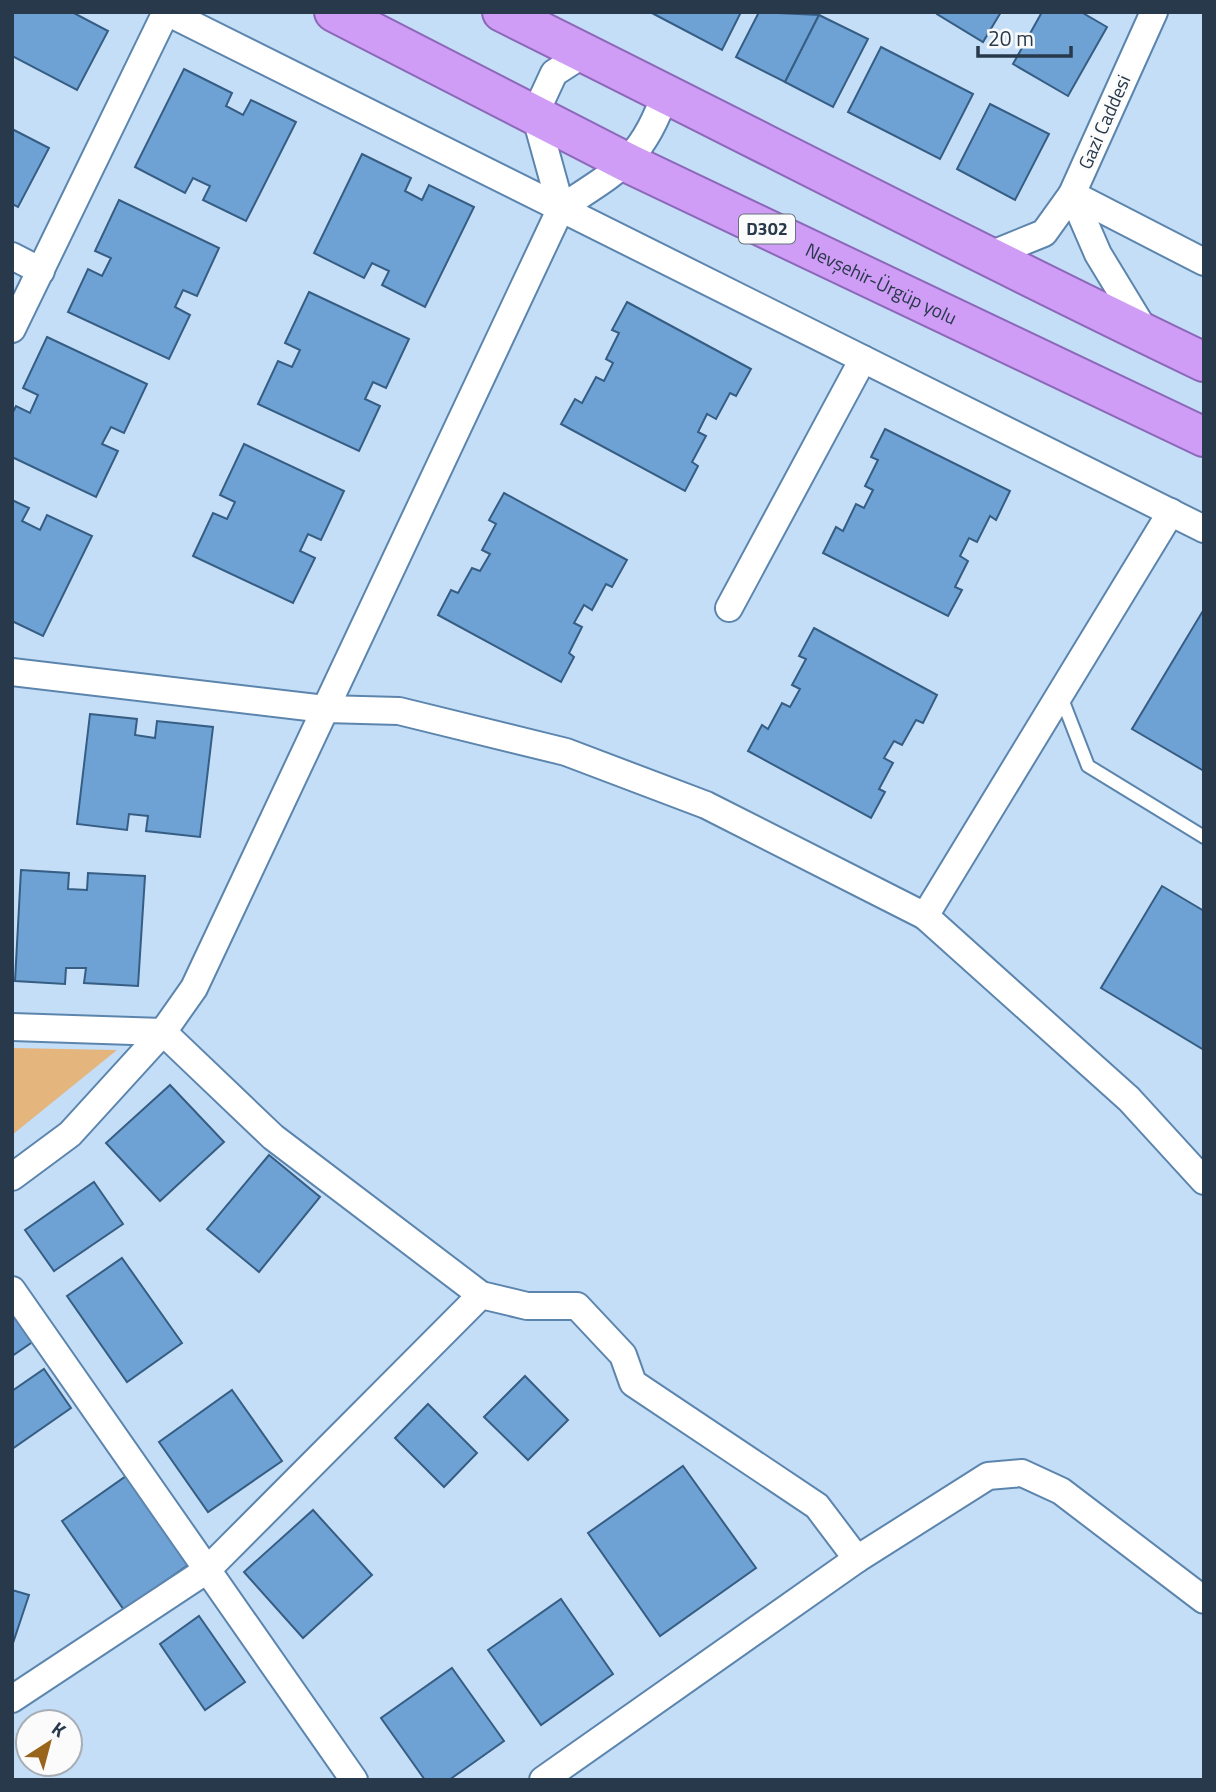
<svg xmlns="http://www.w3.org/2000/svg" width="1216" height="1792" viewBox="0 0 1216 1792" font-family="'Titillium Web',sans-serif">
	<rect width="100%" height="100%" fill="#c4def8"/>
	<polygon fill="#e5b57e" points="12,1048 117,1050 12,1135"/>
	<g fill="#6fa2d4" stroke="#365d83" stroke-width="2">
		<polygon points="12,12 72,12 108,31 77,90 12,56"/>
		<polygon points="650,12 741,12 722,50"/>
		<polygon points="759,12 819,15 785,82 736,57"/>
		<polygon points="938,12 1001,12 983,42 937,14"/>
		<polygon points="1042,12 1081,12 1107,27 1068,96 1013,64"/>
		<polygon points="819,15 868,39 833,107 785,82"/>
		<polygon points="881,47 973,94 940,159 848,112"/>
		<polygon points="184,69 232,93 226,106 243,115 251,100 296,122 246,221 203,200 210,186 193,178 185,193 135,167"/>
		<polygon points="990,104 1049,134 1015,200 957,169"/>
		<polygon points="12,129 49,148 18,207 12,204"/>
		<polygon points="362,154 411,178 405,191 422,200 429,185 474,207 425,307 382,285 389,271 372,263 364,278 314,253"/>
		<polygon points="119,200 219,248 197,296 183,290 175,307 190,315 169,359 68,312 88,269 102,276 111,258 95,251"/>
		<polygon points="309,292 409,339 386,388 373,382 365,399 380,406 359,451 258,404 278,361 292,367 300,350 285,343"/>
		<polygon points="627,302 751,369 736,396 730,393 716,419 707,414 698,432 706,436 692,462 698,466 685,491 561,424 575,399 582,403 596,377 604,381 613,363 606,359 619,333 612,330"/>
		<polygon points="47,337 147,384 124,433 111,427 102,444 118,451 96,497 12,457 12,414 16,406 30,413 38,395 23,388"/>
		<polygon points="885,429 1010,491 996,520 990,516 977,542 969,538 960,556 968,561 955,587 962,590 948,616 823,553 836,527 843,531 856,504 864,508 873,490 865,486 878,460 871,457"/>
		<polygon points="244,444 344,491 321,540 308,534 300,551 315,558 293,603 193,556 213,513 227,519 235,502 220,495"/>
		<polygon points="504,493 627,560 612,587 606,584 592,610 584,605 574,623 582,627 569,653 574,657 561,682 438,615 451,590 458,593 472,568 480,571 490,554 482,550 496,524 489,520"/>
		<polygon points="12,500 29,508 22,521 40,530 47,515 92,536 43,636 12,621"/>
		<polygon points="1204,609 1204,771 1132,729"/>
		<polygon points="814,628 937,695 923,723 916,720 902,745 894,741 884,758 893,763 879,789 885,792 871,818 748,751 762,725 768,729 782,703 790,707 800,689 792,685 806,659 799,656"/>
		<polygon points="90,714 137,719 135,735 155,738 157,721 213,727 200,837 146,831 148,816 129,814 127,830 77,824"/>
		<polygon points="21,870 69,873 68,889 87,890 88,873 145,876 138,986 84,983 86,968 66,968 65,984 15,981"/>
		<polygon points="1162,886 1204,911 1204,1050 1101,988"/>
		<polygon points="170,1085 224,1142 160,1201 106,1143"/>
		<polygon points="269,1155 320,1197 259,1272 207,1229"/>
		<polygon points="94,1182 123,1224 54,1271 25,1230"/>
		<polygon points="122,1258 182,1343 127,1382 67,1296"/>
		<polygon points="12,1309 34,1341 12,1356"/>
		<polygon points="44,1369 71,1408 12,1449 12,1391"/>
		<polygon points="525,1376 568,1420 528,1460 484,1417"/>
		<polygon points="232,1390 282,1461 208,1512 159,1442"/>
		<polygon points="428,1404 477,1453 444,1487 395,1438"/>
		<polygon points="683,1466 756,1568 660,1636 588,1533"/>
		<polygon points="129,1474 191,1563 124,1610 62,1521"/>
		<polygon points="313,1510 372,1575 303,1638 244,1572"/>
		<polygon points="12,1590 29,1595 12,1646"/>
		<polygon points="561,1599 613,1674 541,1725 488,1650"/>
		<polygon points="199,1616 245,1682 205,1710 160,1644"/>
		<polygon points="452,1668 504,1741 449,1780 425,1780 381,1718"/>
	</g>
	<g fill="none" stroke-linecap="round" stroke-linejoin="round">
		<g stroke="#5c85ad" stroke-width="16">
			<polyline id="service" points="1060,694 1088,766 1204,837"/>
		</g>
		<g stroke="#5c85ad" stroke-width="30">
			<g id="minor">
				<polyline points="167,12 1204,529"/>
				<polyline points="1154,12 1072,194 1204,262"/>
				<polyline points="561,208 535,114 554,73 585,53"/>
				<polyline points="12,256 41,271"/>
				<polyline points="985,257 1044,233 1072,194 1098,254 1146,333"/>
				<polyline points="12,329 166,12"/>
				<polyline points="729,608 863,359"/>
				<polyline points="12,672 325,709 399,711 566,752 706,805 925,916 1171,512"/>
				<polyline points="925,916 1129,1099 1204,1181"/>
				<polyline points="12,1027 163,1032 273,1137 481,1295 527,1306 577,1306 623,1355 633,1383 817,1506 857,1559"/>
				<path d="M12 1177 70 1134 163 1032 194 988 561 208C618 170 642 161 666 92"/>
				<polyline points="12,1290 354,1780"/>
				<polyline points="12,1699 207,1570 481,1295"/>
				<polyline points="543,1780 857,1559 988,1476 1022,1473 1061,1491 1204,1600"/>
			</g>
		</g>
		<g stroke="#8c69b8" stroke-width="42">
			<g id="trunk">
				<path id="s1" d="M334 12 628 163 1204 437"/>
				<path d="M502 12C736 128 968 249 1204 362"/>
			</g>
		</g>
		<use href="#service" stroke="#fff" stroke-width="12"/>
		<use href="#minor" stroke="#fff" stroke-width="26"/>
		<use href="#trunk" stroke="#cf9cf6" stroke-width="38"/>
	</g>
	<g text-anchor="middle" stroke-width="5" stroke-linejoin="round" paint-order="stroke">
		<rect fill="#fbfbfb" stroke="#67737f" stroke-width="2" x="739" y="214.5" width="56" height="29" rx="5"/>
		<g font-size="18" font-weight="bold" fill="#27394a">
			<text x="767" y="235">D302</text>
		</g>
		<g font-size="19" fill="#27394a" stroke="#fbfbfb">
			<text transform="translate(1104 122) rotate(-66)" y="7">Gazi Caddesi</text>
			<text dy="7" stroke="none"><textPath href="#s1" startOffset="611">Nevşehir-Ürgüp yolu</textPath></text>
		</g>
	</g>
	<rect width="1216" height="1792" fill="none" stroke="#27394a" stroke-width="28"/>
	<g transform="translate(49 1743) rotate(36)"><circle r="33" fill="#fbfbfb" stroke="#a6adb4" stroke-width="2"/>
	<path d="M0-5L12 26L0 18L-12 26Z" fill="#99641c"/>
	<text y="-10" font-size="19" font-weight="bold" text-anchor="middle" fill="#27394a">K</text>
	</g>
	<path d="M978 46v10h93v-10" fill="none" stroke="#27394a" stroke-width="3.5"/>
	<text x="988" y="46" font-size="21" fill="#27394a" stroke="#fbfbfb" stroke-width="5" paint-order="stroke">20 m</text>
</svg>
